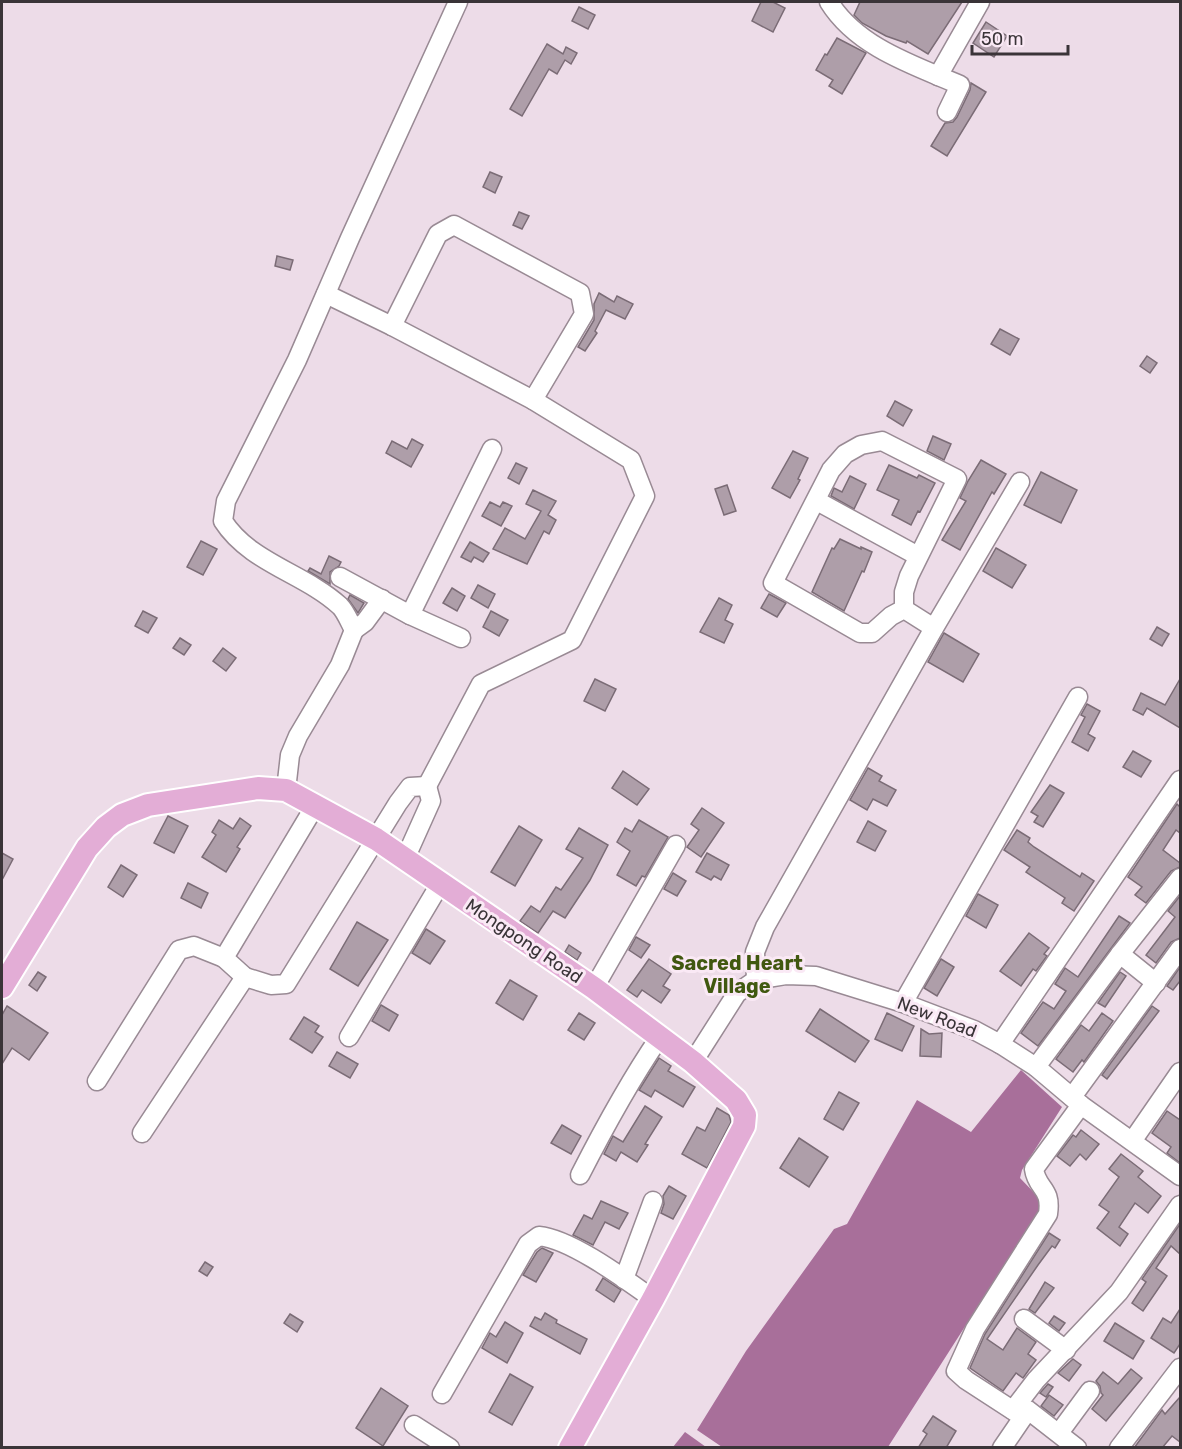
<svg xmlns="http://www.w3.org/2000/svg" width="1182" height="1449" viewBox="0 0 1182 1449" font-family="Rubik,sans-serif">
	<rect width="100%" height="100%" fill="#eddce8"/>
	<g fill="#a86f9a">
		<polygon points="1021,1070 1062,1107 1022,1170 1020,1178 1044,1203 888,1447 722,1447 697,1430 746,1351 834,1229 847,1224 917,1100 971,1132"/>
		<polygon points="685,1432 706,1447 673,1447"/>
	</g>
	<g fill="#ae9ea9" stroke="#7b6c76" stroke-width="1.5">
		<polygon points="761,2 773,2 785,8 773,32 752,21"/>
		<polygon points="860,2 962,2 928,54 907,41 906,43 886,36 862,23 854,15"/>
		<polygon points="579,7 595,15 588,29 572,21"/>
		<polygon points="986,22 1007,36 994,57 973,43"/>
		<polygon points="837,38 866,53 842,94 829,86 833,80 816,70 825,54 827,55"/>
		<polygon points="547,44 563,54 566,47 577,53 571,64 565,60 557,74 549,69 522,116 510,109"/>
		<polygon points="971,83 986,92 947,156 931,146 945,123 953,122 957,117 970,90"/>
		<polygon points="490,172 502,177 495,193 483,187"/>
		<polygon points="519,212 529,216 522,229 513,225"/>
		<polygon points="277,256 293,260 290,270 275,266"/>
		<polygon points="599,293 614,302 617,296 633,304 625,319 606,310 595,331 597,333 585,351 578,347 594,320 594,304"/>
		<polygon points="1000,329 1019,339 1010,355 991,344"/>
		<polygon points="1147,356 1157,363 1150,373 1140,366"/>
		<polygon points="895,401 912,410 903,426 887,416"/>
		<polygon points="933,436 951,444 944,460 927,451"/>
		<polygon points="412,439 423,445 411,467 386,453 392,441 407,449"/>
		<polygon points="793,451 808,458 798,479 800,480 790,498 772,488"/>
		<polygon points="981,460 1006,474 994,494 992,492 960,550 942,540 966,501 960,498 968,481"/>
		<polygon points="516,463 527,468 519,484 508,478"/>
		<polygon points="889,465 917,478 919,475 935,483 920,512 918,511 911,525 892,515 899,500 877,490"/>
		<polygon points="1041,472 1077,490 1061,523 1024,505"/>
		<polygon points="850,476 866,484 854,509 831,496 834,488 842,492"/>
		<polygon points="727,485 736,511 724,515 715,489"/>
		<polygon points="533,490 556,501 548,515 556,520 549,534 544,531 527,564 493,549 505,528 525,539 541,511 526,504"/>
		<polygon points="490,502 500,507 503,502 512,506 501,526 482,516"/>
		<polygon points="840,539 861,549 861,547 872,552 864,572 862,571 844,611 812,592 832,548 834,549"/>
		<polygon points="201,541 217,549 203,575 187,567"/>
		<polygon points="470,542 489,553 483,562 474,557 471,562 461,557"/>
		<polygon points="996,548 1026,565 1012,588 983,571"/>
		<polygon points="329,556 341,562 339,566 330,572 330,584 308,571 310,568 321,574"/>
		<polygon points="478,585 495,594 488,608 471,598"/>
		<polygon points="452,588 465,596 457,611 443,603"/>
		<polygon points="769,594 786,603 777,617 761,608"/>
		<polygon points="350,595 364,603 358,613 348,599"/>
		<polygon points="719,598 732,605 725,620 733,624 724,643 700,632"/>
		<polygon points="143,611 157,618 148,633 135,626"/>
		<polygon points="491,611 508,620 499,636 483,627"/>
		<polygon points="1157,627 1169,634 1162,646 1150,639"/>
		<polygon points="944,633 979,654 963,682 928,662"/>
		<polygon points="180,638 191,645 184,655 173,648"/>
		<polygon points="223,648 236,658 226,671 213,661"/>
		<polygon points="595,679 616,689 605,711 584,701"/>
		<polygon points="1180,679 1180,728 1147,708 1143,715 1133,710 1141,693 1165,705"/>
		<polygon points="1087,704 1100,711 1088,734 1095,738 1088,751 1072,742 1085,717 1081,715"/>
		<polygon points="1133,751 1151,761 1141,777 1123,767"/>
		<polygon points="868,768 882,776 879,781 896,790 887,806 873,799 867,810 850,800"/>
		<polygon points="623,771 649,789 637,805 612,788"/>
		<polygon points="1050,785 1064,793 1043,827 1034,822 1038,816 1031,812"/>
		<polygon points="1177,804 1180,807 1180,833 1176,830 1163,850 1180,863 1180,867 1171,871 1146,903 1135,895 1142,887 1128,877"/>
		<polygon points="702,808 724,823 701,857 687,847 699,830 691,824"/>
		<polygon points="168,816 188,826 174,853 154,843"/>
		<polygon points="240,818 251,826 237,847 240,849 226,872 202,857 216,835 212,832 219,820 233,829"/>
		<polygon points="639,820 668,837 645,877 642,876 636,886 617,875 630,851 617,842 625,828 632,832"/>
		<polygon points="868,821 886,831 875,851 857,842"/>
		<polygon points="519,826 542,840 515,886 491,872"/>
		<polygon points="579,828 608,845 590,880 565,918 553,911 538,933 520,921 531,906 540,912 556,887 561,890 583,858 566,849"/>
		<polygon points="1017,830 1030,838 1028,842 1034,847 1080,877 1082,873 1094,881 1074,911 1062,903 1065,898 1026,872 1030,867 1004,850"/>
		<polygon points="2,853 13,859 2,880"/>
		<polygon points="707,853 729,865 721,880 714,876 711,880 696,872"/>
		<polygon points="121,865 137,875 123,897 108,887"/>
		<polygon points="673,873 686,881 677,896 664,889"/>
		<polygon points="188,883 208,893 201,908 181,898"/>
		<polygon points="978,894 998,905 986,928 966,916"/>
		<polygon points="1180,896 1180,938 1171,942 1156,963 1146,955 1175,917 1168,911"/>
		<polygon points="1119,916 1130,923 1038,1046 1021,1033 1043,1002 1054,1009 1066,991 1055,984 1065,968 1078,977"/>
		<polygon points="357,922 388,940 358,986 330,969"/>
		<polygon points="426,929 445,941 430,964 412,953"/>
		<polygon points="1029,933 1049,948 1044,954 1047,956 1036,971 1033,969 1021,986 1000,971"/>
		<polygon points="636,937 650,945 641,958 629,950"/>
		<polygon points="569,945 581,953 577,960 565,952"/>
		<polygon points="649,959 671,974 663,986 670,990 661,1003 642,990 637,997 627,990"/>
		<polygon points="941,959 954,967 937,996 924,988"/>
		<polygon points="1180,967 1180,981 1173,990 1167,986"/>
		<polygon points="38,972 46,977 37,991 29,985"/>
		<polygon points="1120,972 1126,976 1105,1007 1098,1003"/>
		<polygon points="510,980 537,996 523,1020 496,1003"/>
		<polygon points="381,1005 398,1015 389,1031 372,1021"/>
		<polygon points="7,1006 48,1033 29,1060 12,1048 2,1064 2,1015"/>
		<polygon points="1152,1006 1159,1011 1107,1079 1102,1075"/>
		<polygon points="820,1009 869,1041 855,1062 806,1031"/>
		<polygon points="579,1013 595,1023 584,1040 568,1030"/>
		<polygon points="887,1013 914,1026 902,1051 875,1039"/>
		<polygon points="1102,1013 1113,1021 1084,1062 1082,1060 1073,1072 1056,1059 1081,1025 1089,1031"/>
		<polygon points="304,1017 319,1026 315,1032 323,1037 312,1053 290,1039"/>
		<polygon points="921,1029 929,1034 942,1033 941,1057 920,1056"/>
		<polygon points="337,1052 358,1064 350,1078 329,1066"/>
		<polygon points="659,1058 671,1066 668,1071 695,1087 683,1107 655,1090 651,1097 639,1090"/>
		<polygon points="839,1092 859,1103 843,1130 824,1119"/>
		<polygon points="645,1106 662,1117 645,1144 648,1145 637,1162 621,1152 616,1161 604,1154 613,1136 623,1142"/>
		<polygon points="717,1108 729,1115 731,1122 707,1168 682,1154 697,1127 705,1131"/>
		<polygon points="1167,1111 1180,1120 1180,1163 1167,1153 1171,1147 1152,1133"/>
		<polygon points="562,1125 581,1136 571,1154 551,1143"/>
		<polygon points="1081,1130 1099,1144 1086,1160 1080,1154 1070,1166 1057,1156 1073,1135 1076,1137"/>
		<polygon points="799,1138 828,1157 809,1187 780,1168"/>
		<polygon points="1121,1154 1143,1171 1138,1177 1161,1196 1148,1213 1135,1203 1119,1227 1128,1234 1120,1246 1097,1228 1109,1212 1099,1205 1119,1177 1109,1169"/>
		<polygon points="669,1186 686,1196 673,1219 661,1213 664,1204 663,1196"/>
		<polygon points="601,1201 628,1213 619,1229 605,1222 593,1245 573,1235 584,1215 592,1219"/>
		<polygon points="1180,1224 1180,1254 1171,1246 1156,1268 1167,1276 1143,1311 1132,1303 1146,1282 1142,1279"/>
		<polygon points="1049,1233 1060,1240 1055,1248 1052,1246 1038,1265 987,1339 1003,1350 1017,1328 1036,1342 1028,1354 1036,1360 1023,1378 1016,1373 1003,1391 970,1368 985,1334"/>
		<polygon points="542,1248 553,1253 536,1282 523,1275 537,1252"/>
		<polygon points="205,1262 213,1267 207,1276 199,1271"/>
		<polygon points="603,1278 621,1290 614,1302 596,1290"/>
		<polygon points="1045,1282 1054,1288 1035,1313 1029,1309"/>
		<polygon points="1180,1309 1180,1344 1174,1353 1151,1338 1163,1318 1171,1323"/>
		<polygon points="545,1313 557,1320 556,1323 587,1339 580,1354 530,1326 535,1317 541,1320"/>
		<polygon points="290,1314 303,1322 297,1332 284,1323"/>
		<polygon points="1054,1316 1065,1323 1059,1331 1049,1323"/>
		<polygon points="505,1322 523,1333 507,1363 482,1348 490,1333 496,1337"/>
		<polygon points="1115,1323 1144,1341 1133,1359 1104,1341"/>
		<polygon points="1073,1359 1081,1365 1069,1381 1058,1373"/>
		<polygon points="1131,1369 1142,1378 1106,1421 1092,1409 1103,1395 1101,1393 1100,1386 1096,1381 1103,1372 1118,1384"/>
		<polygon points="510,1374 533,1387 512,1425 489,1412"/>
		<polygon points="1048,1384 1053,1387 1046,1397 1040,1393"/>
		<polygon points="381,1388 408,1406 383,1446 356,1428"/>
		<polygon points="1049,1395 1063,1405 1054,1416 1041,1406"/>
		<polygon points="1180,1397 1180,1442 1172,1436 1162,1448 1134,1448 1162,1410 1165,1414"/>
		<polygon points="933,1416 956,1431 946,1448 918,1448 927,1434 923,1431"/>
	</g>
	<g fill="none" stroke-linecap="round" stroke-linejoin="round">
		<g stroke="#998a94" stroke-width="21">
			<g id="minor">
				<path d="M829 2C857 47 913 65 960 85L947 112"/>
				<polyline points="938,76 980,2"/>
				<polyline points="326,294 392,326 533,400 631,460 645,496 572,640 481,684 427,786"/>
				<polyline points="392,326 438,234 454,225 580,293 584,314 533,400"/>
				<polyline points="817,501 918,556"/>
				<polyline points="340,577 410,615 461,638"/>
				<polyline points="904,609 891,616 872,633 860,633 773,583 831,470 845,454 861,445 882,441 957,479 909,576 904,592 904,609 934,628"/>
				<polyline points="410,615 492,449"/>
				<polyline points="354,630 365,622 382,599"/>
				<path d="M286 790 290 755 298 736 340 665 354 630C350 623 346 612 340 606 304 573 250 563 223 521L226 501 297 360 350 238 458 2"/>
				<polyline points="1120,954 1156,983"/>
				<polyline points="245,977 224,958 315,806"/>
				<polyline points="756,980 755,952 765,927 934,628 1020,482"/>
				<polyline points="594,988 676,845"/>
				<polyline points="903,1003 1078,697"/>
				<polyline points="349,1037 440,884"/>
				<polyline points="1000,1044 1180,780"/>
				<polyline points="693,1062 737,993 756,980 786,975 816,976 903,1003 974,1030 1000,1044 1036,1067 1081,1105 1180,1176"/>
				<polyline points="1036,1067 1120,954 1180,878"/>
				<polyline points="97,1081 179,950 194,946 224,958"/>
				<polyline points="1072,1097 1180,949"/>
				<polyline points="142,1133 245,977 271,985 286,984 398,803 410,787 427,786 431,801 405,859"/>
				<polyline points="1133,1140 1180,1072"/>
				<path d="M580 1175C604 1128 629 1082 659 1038"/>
				<polyline points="624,1279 653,1201"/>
				<polyline points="1024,1319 1066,1350"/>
				<path d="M442 1394 528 1244 539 1236C571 1239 626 1280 653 1299"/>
				<polyline points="1013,1410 1036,1380 1119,1292 1180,1205"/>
				<path d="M1023 1417 966 1380 956 1371 975 1329 1048 1214C1052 1187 1037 1190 1034 1169L1081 1105"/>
				<polyline points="414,1425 450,1448"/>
				<polyline points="1059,1433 1090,1391"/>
				<polyline points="1002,1448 1028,1410 1077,1448"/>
				<polyline points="1119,1448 1180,1368"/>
			</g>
		</g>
		<g stroke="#fff" stroke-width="26">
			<polyline id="major" points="2,987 87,848 106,827 122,815 148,805 258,788 286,790 376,839 594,988 693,1062 736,1100 745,1115 744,1126 653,1299 570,1448"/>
		</g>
		<use href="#minor" stroke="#fff" stroke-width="18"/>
		<use href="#major" stroke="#e3add6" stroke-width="22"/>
	</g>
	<g text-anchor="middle" stroke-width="6" stroke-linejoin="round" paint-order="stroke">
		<g font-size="18" fill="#3a3438" stroke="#fae9f5">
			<text transform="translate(524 941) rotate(34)" y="6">Mongpong Road</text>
			<text transform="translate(937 1017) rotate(21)" y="6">New Road</text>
		</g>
		<g font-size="20" font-weight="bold" fill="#415810" stroke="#fae9f5">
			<text x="737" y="970">Sacred Heart<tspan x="737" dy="23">Village</tspan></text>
		</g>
	</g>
	<rect width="1182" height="1449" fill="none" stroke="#3a3438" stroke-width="6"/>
	<path d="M972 45v9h96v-9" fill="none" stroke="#3a3438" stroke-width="3"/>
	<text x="981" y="45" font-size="18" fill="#3a3438" stroke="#fae9f5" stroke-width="4.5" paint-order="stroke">50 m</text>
</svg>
